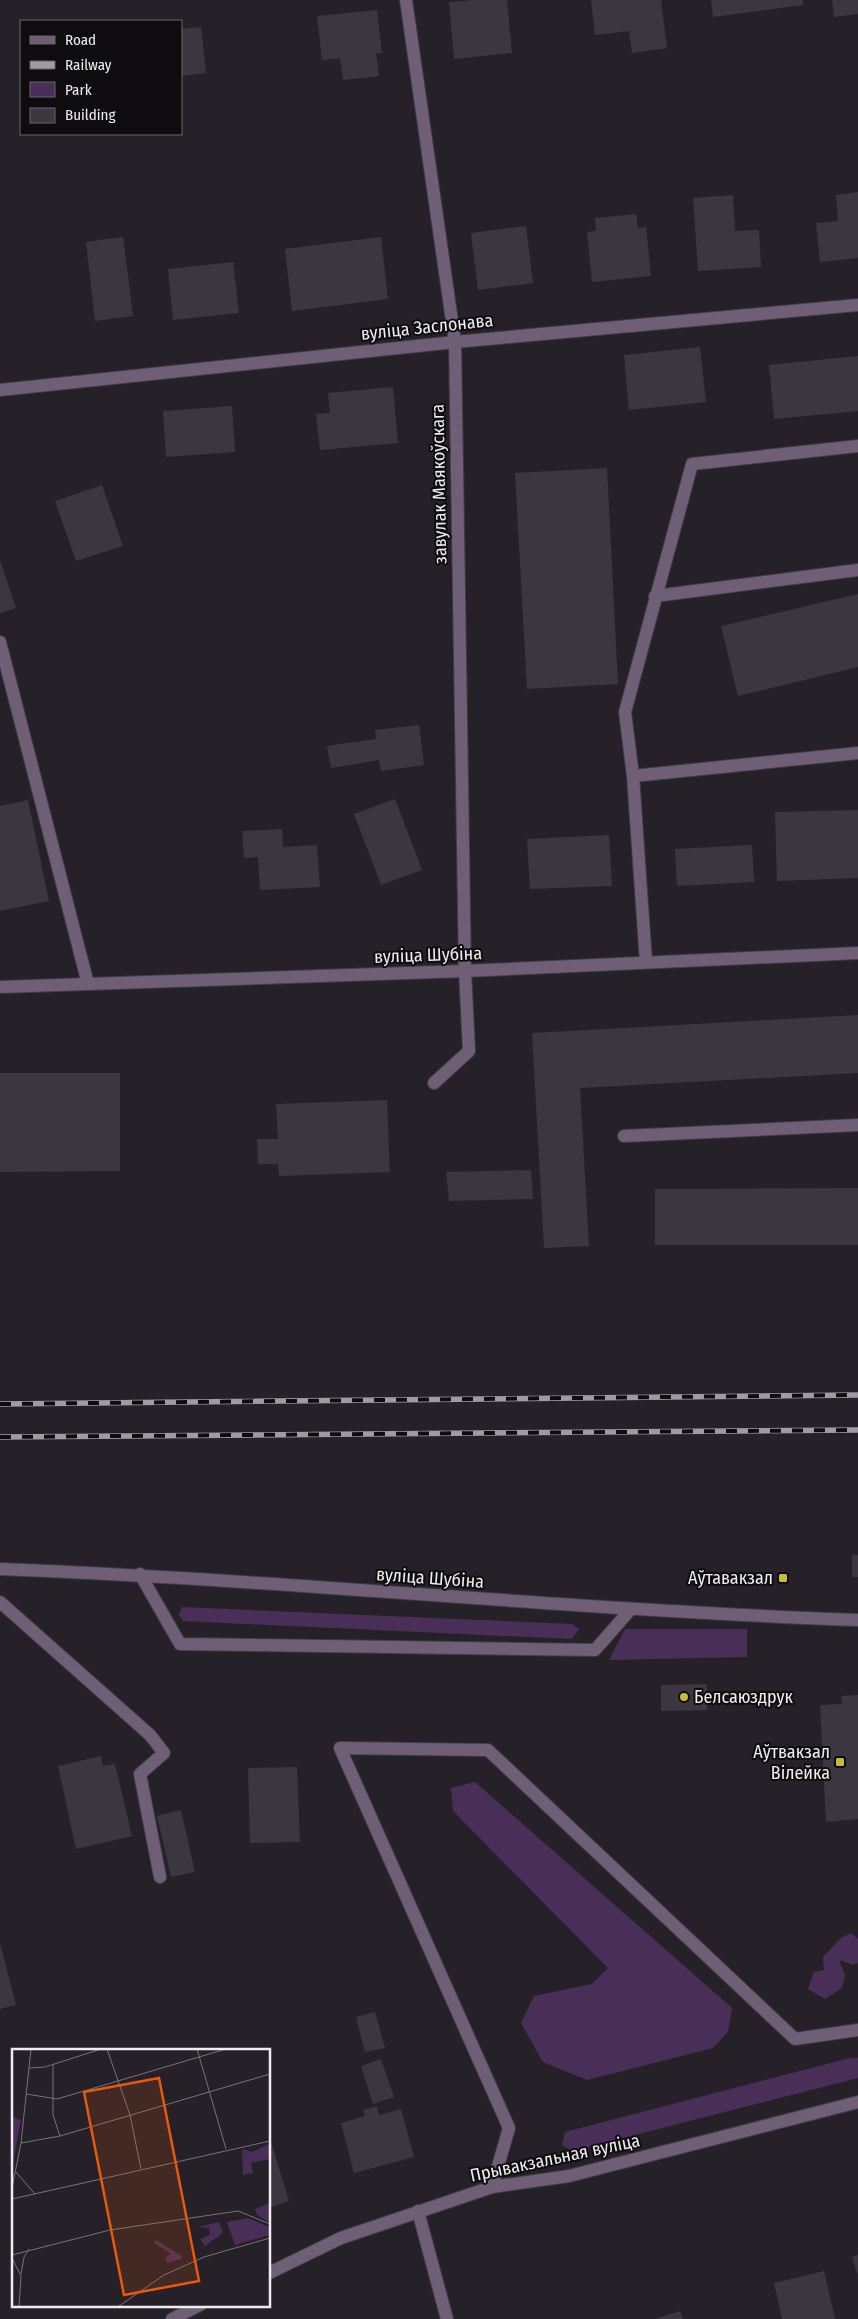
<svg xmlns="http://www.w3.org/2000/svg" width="858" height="2319" viewBox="0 0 858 2319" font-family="'Fira Sans Condensed',sans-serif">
	<rect width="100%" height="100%" fill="#262129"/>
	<g fill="#492f58">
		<polygon points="182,1607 572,1624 579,1629 572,1639 183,1621 179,1615"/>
		<polygon points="625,1629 747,1629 747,1657 609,1660"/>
		<polygon points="475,1782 732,2008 728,2032 713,2048 587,2080 543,2062 521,2023 534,1996 592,1984 608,1968 453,1811 451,1788"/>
		<polygon points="851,1933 858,1939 858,1963 853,1965 839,1960 845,1975 842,1988 825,1999 808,1989 814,1972 824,1970 823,1957 841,1938"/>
		<polygon points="850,2058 858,2058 858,2078 572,2151 562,2145 565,2132"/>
	</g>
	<g fill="#3c3640">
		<polygon points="473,0 507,0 512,53 454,59 449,2"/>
		<polygon points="591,0 661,0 667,48 632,53 629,31 595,35"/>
		<polygon points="711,0 803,0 803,5 713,17"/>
		<polygon points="832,0 858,0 858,14 834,17"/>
		<polygon points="377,10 382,53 376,53 379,76 343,80 340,58 322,60 317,16"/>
		<polygon points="201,27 206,73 181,76 181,29"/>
		<polygon points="858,192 858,258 820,262 816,223 838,221 836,195"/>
		<polygon points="733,195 735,231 759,230 761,267 698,271 693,198"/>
		<polygon points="636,214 638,228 646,227 651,276 592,282 587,232 596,231 595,218"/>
		<polygon points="526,226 533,283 478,290 471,233"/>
		<polygon points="123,237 133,316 95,321 86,242"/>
		<polygon points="381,237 388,299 292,311 285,249"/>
		<polygon points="233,262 239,313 173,320 168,269"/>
		<polygon points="700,347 706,402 629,410 624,355"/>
		<polygon points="858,356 858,411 774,419 769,365"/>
		<polygon points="393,387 398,443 320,450 316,414 330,413 328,393"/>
		<polygon points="232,406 235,452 166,457 163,411"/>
		<polygon points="607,468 618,684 527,689 515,473"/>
		<polygon points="102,485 123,546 76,561 55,501"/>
		<polygon points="0,560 16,608 0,613"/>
		<polygon points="858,594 858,667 738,696 721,626"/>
		<polygon points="419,725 424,765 381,771 379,760 331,768 327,746 376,739 375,730"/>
		<polygon points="395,799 422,870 381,885 354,814"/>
		<polygon points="28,800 49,901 0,911 0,806"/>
		<polygon points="858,810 858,878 777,881 775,812"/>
		<polygon points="282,829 283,847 317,845 320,887 260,890 258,857 244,858 242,831"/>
		<polygon points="609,835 612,886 530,889 527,839"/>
		<polygon points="752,845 754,882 677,886 675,849"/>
		<polygon points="858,1015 858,1073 580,1088 589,1246 544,1248 532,1033"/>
		<polygon points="0,1073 120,1073 120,1171 0,1172"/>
		<polygon points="387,1100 390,1172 279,1176 278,1164 258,1164 257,1139 278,1139 276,1104"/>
		<polygon points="531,1170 533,1199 449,1201 446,1172"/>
		<polygon points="858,1188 858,1245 655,1245 655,1189"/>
		<rect x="852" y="1555" width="6" height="22"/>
		<polygon points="707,1684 707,1710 661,1711 661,1685"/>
		<polygon points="858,1695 858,1819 826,1822 820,1705 842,1704 841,1696"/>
		<polygon points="101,1756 103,1766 115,1764 132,1836 76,1849 58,1766"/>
		<polygon points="297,1767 300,1842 250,1843 248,1768"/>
		<polygon points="181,1810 195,1872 171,1877 157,1816"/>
		<polygon points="0,1943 16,2005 0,2009"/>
		<polygon points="375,2012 385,2048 365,2052 356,2017"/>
		<polygon points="381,2059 394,2097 373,2104 361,2066"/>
		<polygon points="377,2106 379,2115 401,2109 414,2157 354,2173 341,2123 365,2116 363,2110"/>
		<polygon points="271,2142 289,2201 269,2208 269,2143"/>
		<polygon points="858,2255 858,2276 852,2257"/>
		<polygon points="824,2271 835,2319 782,2319 774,2283"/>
		<polygon points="680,2311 683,2319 655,2319"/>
	</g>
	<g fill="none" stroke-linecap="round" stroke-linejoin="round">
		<g stroke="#423d45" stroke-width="14">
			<g id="minor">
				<polyline points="406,0 455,342 465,971 469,1051 434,1083"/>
				<polyline points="0,390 455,342 858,305"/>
				<polyline points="655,596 858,570"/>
				<polyline points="0,642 88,984"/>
				<polyline points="633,776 858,753"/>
				<polyline points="646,962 633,776 625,712 692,464 858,446"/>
				<polyline points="0,987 465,971 858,953"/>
				<polyline points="624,1136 858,1125"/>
				<path d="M0 1569C286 1580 572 1610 858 1620"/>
				<polyline points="140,1574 180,1644 595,1650 631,1609"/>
				<polyline points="0,1602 150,1735 164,1753 140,1774 160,1877"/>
				<polyline points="492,2187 509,2128 340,1748 488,1750 795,2039 858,2030"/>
				<polyline points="418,2211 447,2319"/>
				<polyline points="269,2273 341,2238 492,2187 569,2176 858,2102"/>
				<polyline points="172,2319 200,2305"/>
			</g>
		</g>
		<use href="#minor" stroke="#6e5f77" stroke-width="12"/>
		<g stroke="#9e9ba1" stroke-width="5.5">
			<g id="rail">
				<polyline points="0,1404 858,1395"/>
				<polyline points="0,1437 858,1430"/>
			</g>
		</g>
		<use href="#rail" stroke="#0e0c0f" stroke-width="4" stroke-dasharray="11" stroke-linecap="butt"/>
	</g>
	<g fill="#caba3a" stroke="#0e0c0f" stroke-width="2">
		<rect x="778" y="1573" width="10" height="10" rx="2.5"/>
		<circle cx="684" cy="1697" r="5"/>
		<rect x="835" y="1757" width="10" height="10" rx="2.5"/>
	</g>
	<g text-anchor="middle" stroke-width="4" stroke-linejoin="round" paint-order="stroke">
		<g font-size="18" fill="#efecf2" stroke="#0e0c0f">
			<text transform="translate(427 327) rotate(-6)" y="6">вуліца Заслонава</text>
			<text transform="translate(439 484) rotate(-91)" y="6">завулак Маякоўскага</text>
			<text transform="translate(428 955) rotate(-2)" y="6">вуліца Шубіна</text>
			<text transform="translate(430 1578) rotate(4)" y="6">вуліца Шубіна</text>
			<text transform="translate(555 2158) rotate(-12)" y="6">Прывакзальная вуліца</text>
		</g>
		<g font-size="18" fill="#efecf2" stroke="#0e0c0f" text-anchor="end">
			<text x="773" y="1584">Аўтавакзал</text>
			<text x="694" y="1703" text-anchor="start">Белсаюздрук</text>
			<text x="830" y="1758">Аўтвакзал<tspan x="830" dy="21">Вілейка</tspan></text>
		</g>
	</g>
	<g transform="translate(12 2049)">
		<rect width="258" height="258" fill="#262129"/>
		<path d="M0 68 9 71 0 120ZM257 95V110L239 114 241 124 231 126 230 100 240 103ZM257 154V173L245 166 243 160ZM236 169 257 178V186L223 196 215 173ZM207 173 211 184 193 197 188 190 198 186 197 179 186 178ZM144 191 170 207 169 210 155 214 153 209 159 205 142 194Z" fill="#492f58"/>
		<path fill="none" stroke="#767279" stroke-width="1" d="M95 0 118 66 129 120M185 0 214 100M41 16V66L48 87M17 19 33 18 89 0M14 45 45 50 214 0M9 94 48 87 258 25M4 123 23 145M0 139 9 94 19 0M0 150 258 92M0 206 98 181 226 162 258 175M0 209 9 227 7 257M9 225 12 208 17 200M107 257 152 226 192 208 258 189"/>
		<path fill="#e8590c" fill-opacity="0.15" stroke="#e8590c" stroke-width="2.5" d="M147 29 187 232 112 246 72 43Z"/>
		<rect width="258" height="258" fill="none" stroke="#efecf2" stroke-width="2.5"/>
	</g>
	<rect x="20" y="20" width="162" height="115" fill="#0e0c0f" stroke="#68666a"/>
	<rect x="30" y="36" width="25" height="8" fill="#6e5f77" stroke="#68666a"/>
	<text x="65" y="45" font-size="15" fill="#efecf2">Road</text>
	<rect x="30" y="61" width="25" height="8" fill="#9e9ba1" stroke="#68666a"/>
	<text x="65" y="70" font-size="15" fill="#efecf2">Railway</text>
	<rect x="30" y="82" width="25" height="15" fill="#492f58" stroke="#68666a"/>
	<text x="65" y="95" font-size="15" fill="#efecf2">Park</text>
	<rect x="30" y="108" width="25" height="15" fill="#3c3640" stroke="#68666a"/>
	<text x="65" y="120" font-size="15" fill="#efecf2">Building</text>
</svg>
